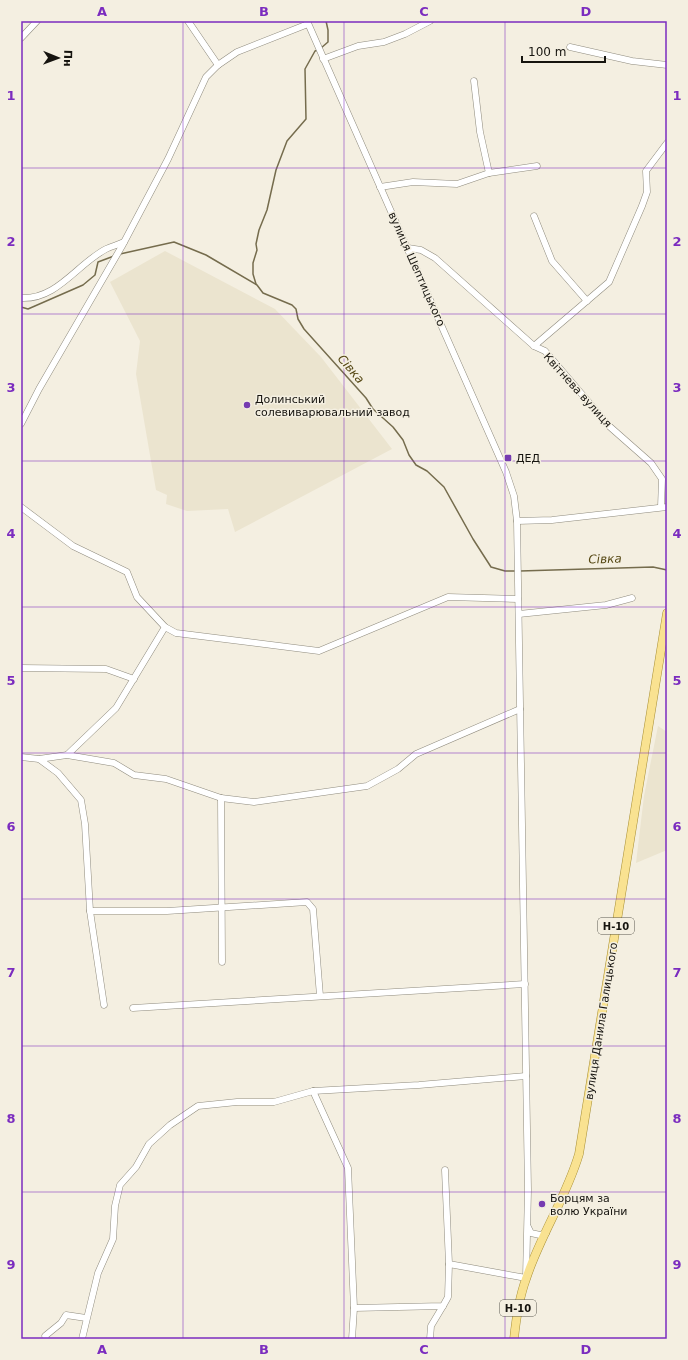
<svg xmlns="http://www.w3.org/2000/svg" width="688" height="1360" viewBox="0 0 688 1360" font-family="'DejaVu Sans',sans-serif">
	<rect width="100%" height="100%" fill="#f4efe1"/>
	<g fill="#ebe4cf">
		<polygon points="165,251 275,309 321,357 392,449 235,532 228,509 187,511 166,504 167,495 156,490 136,374 140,341 110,282"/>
		<polygon points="658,726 667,732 667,850 636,863 644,796"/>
	</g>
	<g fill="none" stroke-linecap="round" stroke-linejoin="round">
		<g stroke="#756c4d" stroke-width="1.5">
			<polyline points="321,48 328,42 328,30 326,21"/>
			<polyline points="120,254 174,242 206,255 257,285 263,293 292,305 296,309 298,319 304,329 366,398 373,409 393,427 403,440 409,455 416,465 427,471 444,487 473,539 491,567 505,571 516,571"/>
			<polyline points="256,284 253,274 253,263 257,250 256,244 259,230 267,210 276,170 287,141 306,119 305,69 315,51 318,50"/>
			<polyline points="21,307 28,309 83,285 95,275 98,262 114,256"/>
			<polyline points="520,571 653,567 667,570"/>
		</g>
		<g stroke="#8f8b7e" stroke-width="7">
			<g id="minor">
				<polyline points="188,21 218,65"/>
				<polyline points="307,21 506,472 514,496 517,521 528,1190 526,1278 449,1264"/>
				<polyline points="21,38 37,21"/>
				<polyline points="570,47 632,61 667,65"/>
				<polyline points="323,59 358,46 384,42 405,34 430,21"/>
				<polyline points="474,81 480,132 489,173"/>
				<polyline points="380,187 413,182 457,184 489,173 537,166"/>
				<polyline points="534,216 552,261 587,301"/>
				<polyline points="408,248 421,250 435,258 534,346 545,351 609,426 651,463 662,479 661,507"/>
				<path d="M21 298C57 300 77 264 106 249 112 246 118 245 124 242"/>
				<polyline points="534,346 609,282 642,206 647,192 646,171 667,143"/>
				<polyline points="21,424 39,389 122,246 168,159 206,77 218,65 237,52 308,24"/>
				<polyline points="21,507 73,546 127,572 137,597 165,627 176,633 319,651 448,597 518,599"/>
				<polyline points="517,521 552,520 667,507"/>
				<polyline points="519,614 606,605 632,598"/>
				<polyline points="21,668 106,669 134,679"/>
				<polyline points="67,755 116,708 165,627"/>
				<polyline points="21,757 39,759 67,755 114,763 134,775 166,779 221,798 254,802 367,786 398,769 416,754 520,709"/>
				<polyline points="39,759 58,773 81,800 85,824 90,911 104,1005"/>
				<polyline points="221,798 222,962"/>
				<polyline points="90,911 167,911 307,902 313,909 320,996"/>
				<polyline points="133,1008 525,984"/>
				<polyline points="313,1091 348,1168 354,1308 352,1339"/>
				<polyline points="528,1227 531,1233 540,1235 546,1233"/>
				<polyline points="354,1308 443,1306 448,1297 449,1264 445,1170"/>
				<polyline points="46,1339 45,1336 61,1323 66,1315 86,1318"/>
				<polyline points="82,1339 98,1273 113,1239 115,1206 120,1185 136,1167 149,1144 170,1125 198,1106 237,1102 274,1102 313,1091 419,1085 526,1076"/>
				<polyline points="430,1339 431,1326 443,1306"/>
			</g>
		</g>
		<g stroke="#a78e33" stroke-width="9">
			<path id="major" d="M514 1339C516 1319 519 1298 526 1279 540 1236 566 1198 579 1154L667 613"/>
		</g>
		<use href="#minor" stroke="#fff" stroke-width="6"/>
		<use href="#major" stroke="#f9e291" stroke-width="8"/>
	</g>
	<path fill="none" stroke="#7b2cbf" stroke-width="1" stroke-opacity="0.55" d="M183 21V1339M344 21V1339M505 21V1339M21 168H667M21 314H667M21 461H667M21 607H667M21 753H667M21 899H667M21 1046H667M21 1192H667"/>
	<g fill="#763bb1" stroke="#f4efe1" stroke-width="1.5">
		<circle cx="247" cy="405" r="4"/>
		<rect x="504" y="454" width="8" height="8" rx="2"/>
		<circle cx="542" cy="1204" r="4"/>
	</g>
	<g text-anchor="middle" stroke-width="3" stroke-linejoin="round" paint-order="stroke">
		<g fill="#f4efe1" stroke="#59564e" stroke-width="1">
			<rect x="598" y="918" width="36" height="16" rx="3"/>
			<rect x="500" y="1300" width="36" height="16" rx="3"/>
		</g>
		<g font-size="10" font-weight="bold" fill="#16140f">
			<text x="616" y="930">Н-10</text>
			<text x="518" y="1312">Н-10</text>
		</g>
		<g font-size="11" fill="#16140f" stroke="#f4efe1">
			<text transform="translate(417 269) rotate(66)" y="4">вулиця Шептицького</text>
			<text transform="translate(578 390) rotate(48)" y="4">Квітнева вулиця</text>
			<text transform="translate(601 1021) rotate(-81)" y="4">вулиця Данила Галицького</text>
		</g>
		<g font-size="11" fill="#16140f" stroke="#f4efe1" text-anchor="start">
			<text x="255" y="403">Долинський<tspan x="255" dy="13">солевиварювальний завод</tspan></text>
			<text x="516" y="462">ДЕД</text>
			<text x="550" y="1202">Борцям за<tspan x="550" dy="13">волю України</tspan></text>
		</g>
		<g font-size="12" font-style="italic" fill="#554713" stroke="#f4efe1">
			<text transform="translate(351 369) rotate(49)" y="4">Сівка</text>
			<text transform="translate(605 559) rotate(-2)" y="4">Сівка</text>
		</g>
	</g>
	<rect width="688" height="1360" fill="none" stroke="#f4efe1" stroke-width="44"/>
	<g transform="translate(58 58) rotate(91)" stroke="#f4efe1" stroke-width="3" paint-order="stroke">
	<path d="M0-3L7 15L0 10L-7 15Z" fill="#16140f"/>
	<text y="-6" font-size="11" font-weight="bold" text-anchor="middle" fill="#16140f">Пн</text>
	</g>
	<path d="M522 56v6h83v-6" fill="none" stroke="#16140f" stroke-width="2"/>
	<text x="528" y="56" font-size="12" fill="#16140f" stroke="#f4efe1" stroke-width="3" paint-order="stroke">100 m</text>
	<rect x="22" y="22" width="644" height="1316" fill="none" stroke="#7b2cbf" stroke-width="1.5"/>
	<g font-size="13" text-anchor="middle" font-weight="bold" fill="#7b2cbf">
		<text x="102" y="16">A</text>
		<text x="264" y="16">B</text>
		<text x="424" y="16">C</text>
		<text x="586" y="16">D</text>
		<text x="11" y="100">1</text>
		<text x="677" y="100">1</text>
		<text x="11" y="246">2</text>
		<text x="677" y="246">2</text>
		<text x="11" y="392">3</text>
		<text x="677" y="392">3</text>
		<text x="11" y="538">4</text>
		<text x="677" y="538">4</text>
		<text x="11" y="685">5</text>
		<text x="677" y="685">5</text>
		<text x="11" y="831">6</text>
		<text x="677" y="831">6</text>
		<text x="11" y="977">7</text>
		<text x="677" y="977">7</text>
		<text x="11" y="1123">8</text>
		<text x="677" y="1123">8</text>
		<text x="11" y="1269">9</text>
		<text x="677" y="1269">9</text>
		<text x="102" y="1354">A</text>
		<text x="264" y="1354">B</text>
		<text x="424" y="1354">C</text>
		<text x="586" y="1354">D</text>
	</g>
</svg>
